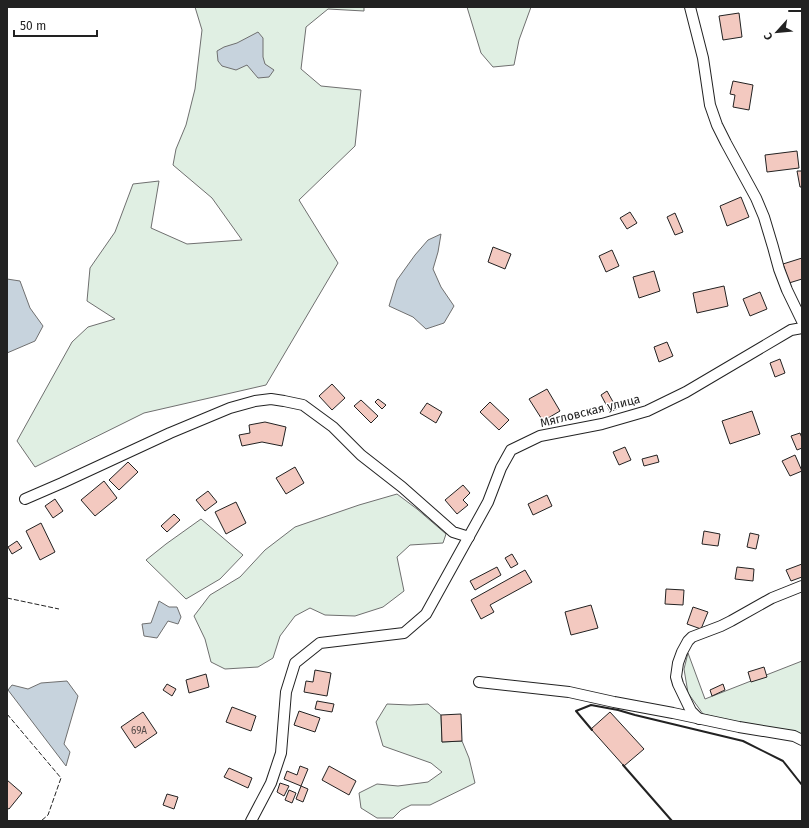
<svg xmlns="http://www.w3.org/2000/svg" width="809" height="828" viewBox="0 0 809 828" font-family="'Fira Sans',sans-serif">
	<rect width="100%" height="100%" fill="#fff"/>
	<g fill="#e0efe3" stroke="#6f6f6f">
		<polygon points="195,7 364,7 364,11 328,9 306,27 301,69 321,86 361,90 355,146 299,200 338,263 266,385 144,413 35,467 17,441 72,342 88,327 115,319 87,301 90,268 115,232 133,184 159,181 151,228 187,244 242,240 212,198 173,165 176,149 186,125 195,89 202,30"/>
		<polygon points="467,7 531,7 519,40 514,65 493,67 481,53"/>
		<polygon points="397,494 417,509 446,534 443,543 410,545 397,557 404,591 383,607 355,616 325,615 310,608 295,616 280,636 273,658 258,667 225,669 211,662 205,639 194,616 210,595 240,577 265,550 295,527 359,505"/>
		<polygon points="201,519 243,555 220,579 186,599 146,560 166,544"/>
		<polygon points="688,653 705,699 802,661 802,735 723,719 703,714 688,693 684,669"/>
		<polygon points="387,704 410,705 428,704 441,715 442,742 462,741 469,758 475,783 430,805 411,805 401,810 393,818 377,818 361,808 359,793 377,784 398,786 428,782 442,772 431,763 383,746 376,722"/>
	</g>
	<g fill="#c7d3dd" stroke="#6f6f6f">
		<polygon points="258,32 263,38 263,57 265,64 274,70 269,77 258,78 247,65 236,70 222,66 218,61 217,51 224,47 237,43"/>
		<polygon points="441,234 438,252 433,269 441,287 454,306 444,323 426,329 413,317 389,306 397,280 415,255 428,240"/>
		<polygon points="7,279 20,281 30,308 43,326 35,341 7,353"/>
		<polygon points="159,601 169,607 177,607 181,617 178,624 168,621 157,638 144,636 142,624 151,623"/>
		<polygon points="67,681 78,696 64,744 70,752 66,766 8,690 12,685 28,689 41,683"/>
	</g>
	<g fill="#f3c9c0" stroke="#222">
		<polygon points="739,13 742,37 723,40 719,16"/>
		<polygon points="733,81 753,85 749,110 733,107 735,95 730,94"/>
		<polygon points="797,151 799,168 767,172 765,155"/>
		<polygon points="797,171 802,171 802,187 800,187"/>
		<polygon points="741,197 749,217 727,226 720,206"/>
		<polygon points="630,212 637,223 627,229 620,218"/>
		<polygon points="675,213 683,232 675,235 667,217"/>
		<polygon points="493,247 511,254 505,269 488,262"/>
		<polygon points="612,250 619,266 606,272 599,256"/>
		<polygon points="802,258 802,279 789,283 783,264"/>
		<polygon points="654,271 660,291 639,298 633,277"/>
		<polygon points="724,286 728,306 697,313 693,293"/>
		<polygon points="760,292 767,309 750,316 743,299"/>
		<polygon points="667,342 673,356 659,362 654,347"/>
		<polygon points="780,359 785,373 775,377 770,363"/>
		<polygon points="332,384 345,398 332,410 319,396"/>
		<polygon points="547,389 560,411 543,421 529,399"/>
		<polygon points="607,391 617,409 610,412 601,395"/>
		<polygon points="378,399 386,405 382,409 375,402"/>
		<polygon points="361,400 378,416 371,423 354,406"/>
		<polygon points="490,402 509,420 499,430 480,412"/>
		<polygon points="427,403 442,412 436,423 420,413"/>
		<polygon points="752,411 760,434 730,444 722,421"/>
		<polygon points="265,422 286,427 282,446 262,442 242,446 239,435 250,433 249,425"/>
		<polygon points="800,433 802,438 802,448 797,450 791,436"/>
		<polygon points="625,447 631,460 619,465 613,452"/>
		<polygon points="657,455 659,462 644,466 642,459"/>
		<polygon points="795,455 802,471 790,476 782,461"/>
		<polygon points="128,462 138,472 119,490 109,480"/>
		<polygon points="295,467 304,483 286,494 276,478"/>
		<polygon points="104,481 117,498 95,516 81,500"/>
		<polygon points="463,485 470,493 463,500 468,505 457,514 445,500"/>
		<polygon points="208,491 217,502 205,511 196,500"/>
		<polygon points="547,495 552,506 533,515 528,504"/>
		<polygon points="55,499 63,511 53,518 45,506"/>
		<polygon points="236,502 246,523 226,534 215,512"/>
		<polygon points="174,514 180,520 167,532 161,526"/>
		<polygon points="41,523 55,552 40,560 26,531"/>
		<polygon points="704,531 720,534 718,546 702,544"/>
		<polygon points="750,533 759,535 756,549 747,547"/>
		<polygon points="17,541 22,548 12,554 8,547"/>
		<polygon points="512,554 518,564 511,568 505,558"/>
		<polygon points="802,564 802,577 791,581 786,570"/>
		<polygon points="497,567 501,575 475,590 470,581"/>
		<polygon points="737,567 754,569 753,581 735,579"/>
		<polygon points="525,570 532,582 490,605 494,612 481,619 471,600"/>
		<polygon points="666,589 684,590 683,605 665,604"/>
		<polygon points="591,605 598,628 571,635 565,612"/>
		<polygon points="693,607 708,612 701,629 687,624"/>
		<polygon points="764,667 767,677 751,682 748,672"/>
		<polygon points="315,670 331,673 327,696 304,692 306,681 313,682"/>
		<polygon points="206,674 209,687 189,693 186,680"/>
		<polygon points="167,684 176,689 172,696 163,690"/>
		<polygon points="723,684 725,690 712,696 710,690"/>
		<polygon points="317,701 334,704 332,712 315,709"/>
		<polygon points="232,707 256,716 251,731 226,722"/>
		<polygon points="299,711 320,718 315,732 294,725"/>
		<polygon points="143,712 157,733 135,748 121,727"/>
		<polygon points="610,712 644,749 624,766 591,729"/>
		<polygon points="461,714 462,741 442,742 441,715"/>
		<polygon points="300,766 308,769 301,786 284,779 287,771 297,775"/>
		<polygon points="329,766 356,781 349,795 322,780"/>
		<polygon points="229,768 252,778 248,788 224,777"/>
		<polygon points="7,780 22,793 9,809 7,808"/>
		<polygon points="280,783 289,786 284,796 277,792"/>
		<polygon points="301,786 308,789 303,802 296,799"/>
		<polygon points="289,790 296,793 292,803 285,800"/>
		<polygon points="167,794 178,797 174,809 163,805"/>
	</g>
	<g fill="none" stroke-linecap="round" stroke-linejoin="round">
		<g stroke="#222" stroke-width="12">
			<g id="street">
				<polyline points="690,7 703,58 710,105 717,125 726,143 756,198 764,217 773,247 779,269 787,290 802,321"/>
				<polyline points="25,499 62,483 170,433 230,408 255,401 271,399 284,401 303,405 333,427 361,455 402,487 453,532 469,537"/>
				<polyline points="479,682 569,692 614,702 673,713 739,727 794,736 802,740"/>
				<polyline points="699,719 691,711 678,684 676,677 678,663 682,652 688,641 692,637 721,626 731,621 772,598 802,586"/>
				<polyline points="251,821 271,783 281,753 286,692 295,663 320,643 404,633 426,614 488,502 501,468 511,450 540,436 602,424 647,411 686,392 791,330 802,328"/>
			</g>
		</g>
		<use href="#street" stroke="#fff" stroke-width="10"/>
		<g stroke="#222" stroke-width="1" stroke-dasharray="5 2" stroke-linecap="butt">
			<polyline points="7,598 59,609"/>
			<polyline points="7,714 61,778 48,815 41,821"/>
		</g>
		<g stroke="#222" stroke-width="2">
			<polyline points="789,11 802,11"/>
			<polyline points="592,730 576,711 591,705 618,710 635,715 743,741 783,761 802,785"/>
			<polyline points="623,765 672,821"/>
		</g>
	</g>
	<g text-anchor="middle" stroke-width="3" stroke-linejoin="round" paint-order="stroke">
		<g font-size="10" fill="#564c4a">
			<text x="139" y="734">69А</text>
		</g>
		<g font-size="12" fill="#222" stroke="#fff">
			<text transform="translate(590 411) rotate(-14)" y="4">Мягловская улица</text>
		</g>
	</g>
	<rect width="809" height="828" fill="none" stroke="#222222" stroke-width="16"/>
	<g transform="translate(777 32) rotate(243)" stroke="#ffffff" stroke-width="3" paint-order="stroke">
	<path d="M0-3L7 15L0 10L-7 15Z" fill="#222222"/>
	<text y="-6" font-size="11" font-weight="bold" text-anchor="middle" fill="#222222">С</text>
	</g>
	<path d="M14 30v6h83v-6" fill="none" stroke="#222222" stroke-width="2"/>
	<text x="20" y="30" font-size="12" fill="#222222" stroke="#ffffff" stroke-width="3" paint-order="stroke">50 m</text>
</svg>
